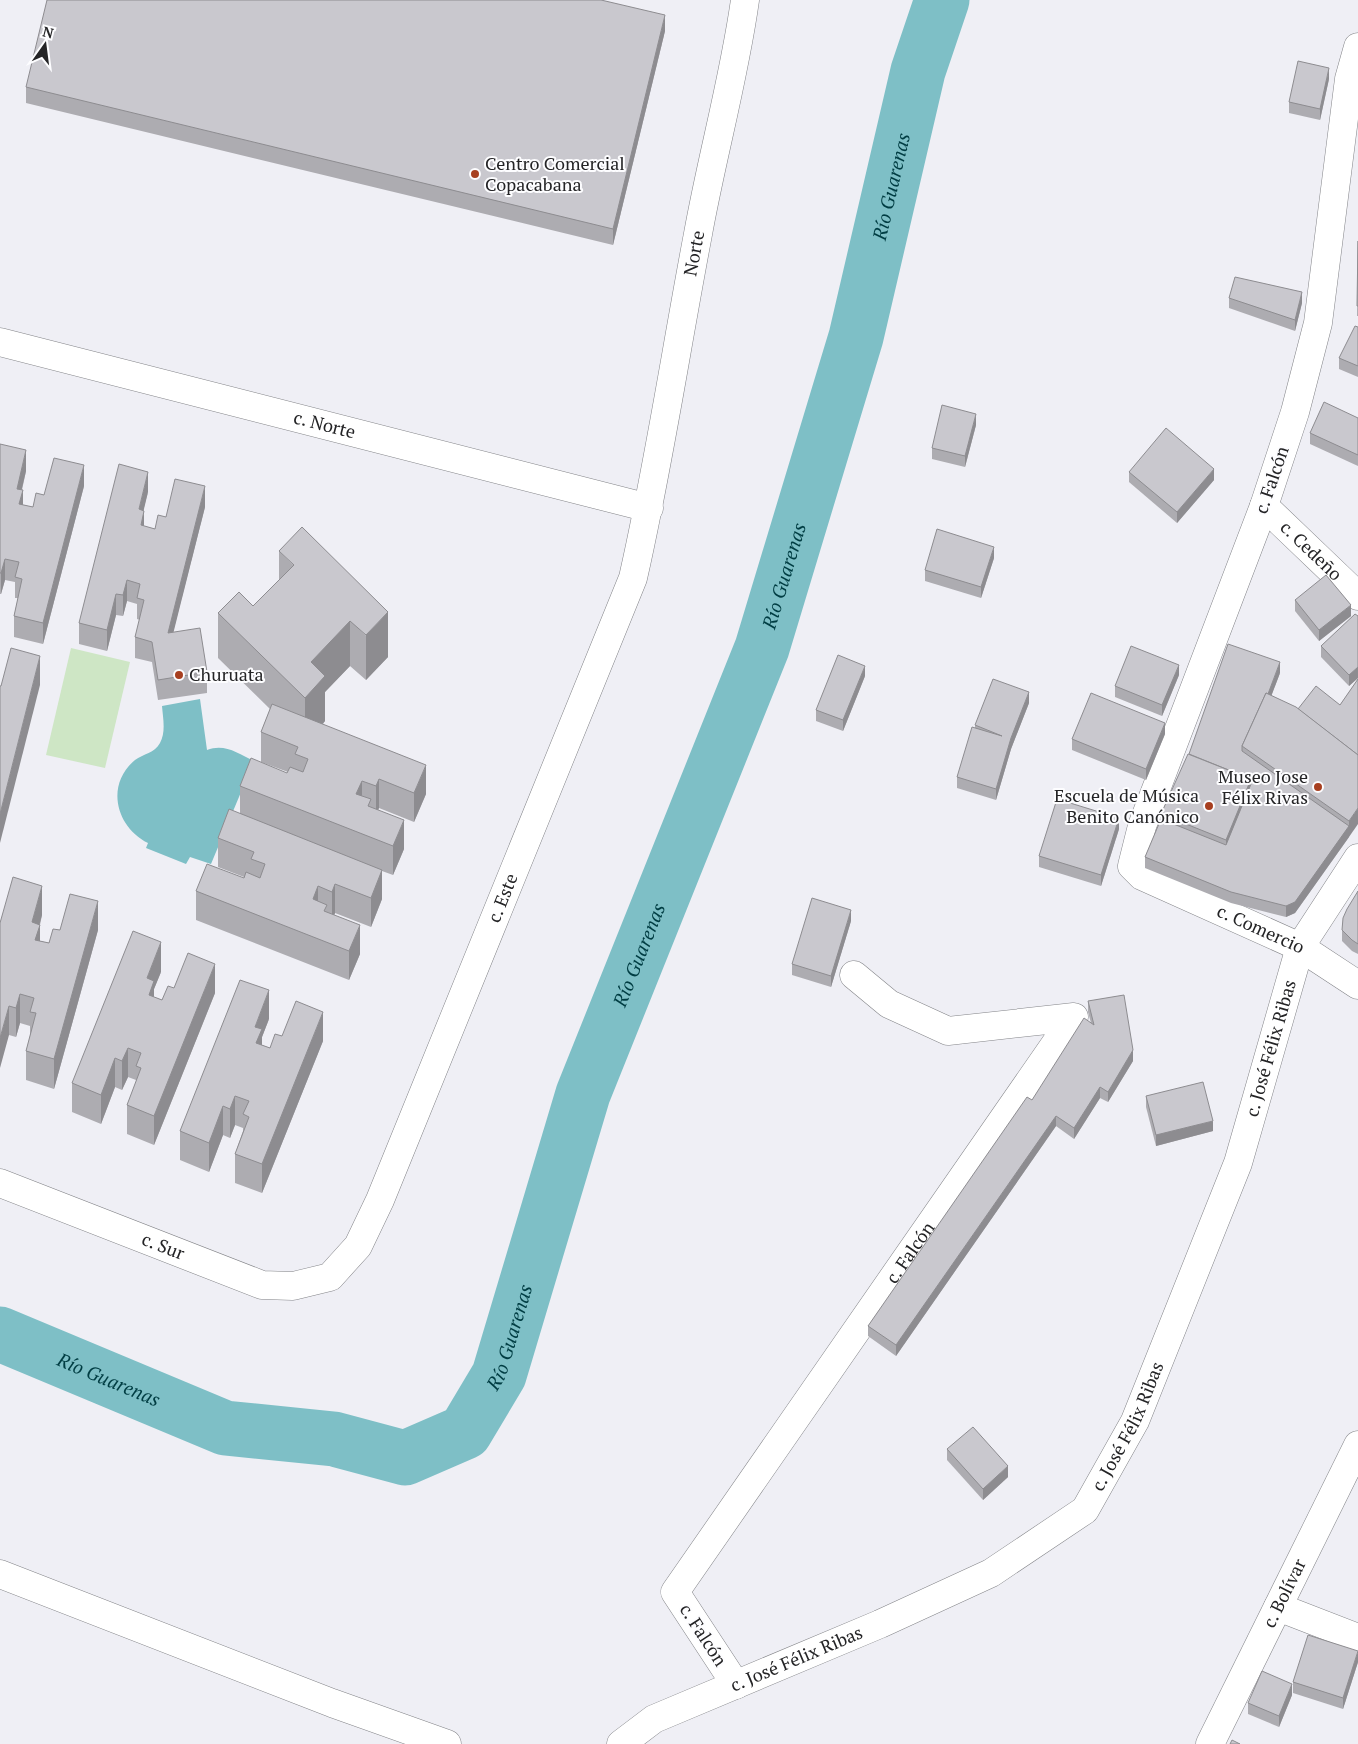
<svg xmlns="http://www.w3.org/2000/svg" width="1358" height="1744" viewBox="0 0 1358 1744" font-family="'PT Serif',serif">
	<rect width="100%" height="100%" fill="#efeff5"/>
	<polygon fill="#cee6c5" points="71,648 130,662 105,768 46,755"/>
	<path fill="#7ebfc6" d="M200 699 207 750C224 743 238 753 254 761L211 864 190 857 186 864 146 848 148 843C116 827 105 785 135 760 143 754 155 753 160 743 166 732 163 718 162 706Z"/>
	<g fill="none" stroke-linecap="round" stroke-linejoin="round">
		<path stroke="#7ebfc6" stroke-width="55" id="s1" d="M0 1334 225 1428 334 1439 405 1458 465 1432 499 1375 583 1094 762 648 856 337 918 71 942 0"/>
		<g stroke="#838488" stroke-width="29">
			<g id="minor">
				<path id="s2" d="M1358 47 1349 79 1318 323 1295 412 1264 506 1142 826 1132 866 1142 876 1300 947 1358 985"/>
				<path id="s3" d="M0 342 649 508"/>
				<path id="s4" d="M1264 506 1358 596"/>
				<path id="s5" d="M0 1183 262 1285 293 1286 330 1277 358 1246 380 1200 633 578C659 464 676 349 698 234 712 156 734 79 745 0"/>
				<polyline points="0,1574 332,1703 447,1744"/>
				<polyline points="1278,1607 1358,1638"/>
				<path id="s6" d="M736 1685 675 1592 1074 1017 948 1031 889 1004 854 975"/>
				<path id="s7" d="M621 1744 654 1719 880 1624 991 1573 1085 1510 1135 1421 1238 1163 1300 947 1358 858"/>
				<path id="s8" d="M1210 1744 1358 1445"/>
			</g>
		</g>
		<use href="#minor" stroke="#fff" stroke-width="28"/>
	</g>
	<g fill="#adacb1">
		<polygon points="665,31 613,245 26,103 26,87"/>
		<polygon points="1329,79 1320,120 1289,113 1289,102"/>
		<polygon points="1358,241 1358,316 1357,316"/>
		<polygon points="1229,298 1302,303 1295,331 1229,308"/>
		<polygon points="1358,327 1358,377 1339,369 1339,358"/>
		<polygon points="1358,418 1358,466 1310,444 1310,433"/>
		<polygon points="976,425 965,467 932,459 932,448"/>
		<polygon points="0,444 26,471 22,490 23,505 33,507 44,495 84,486 43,644 14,637 14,616 18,598 15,598 15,582 5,580 1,594 0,594"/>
		<polygon points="1129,472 1214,480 1177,523 1129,482"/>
		<polygon points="148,492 143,511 144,526 155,529 166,517 205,507 173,632 207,672 207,693 158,700 152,662 135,658 135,637 140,620 137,619 137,604 127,601 123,616 116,615 107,651 79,644 79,623"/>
		<polygon points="279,551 388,657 366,680 350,666 325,692 325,721 323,724 426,794 414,822 379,808 378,809 404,849 393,875 382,871 382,899 371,927 335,913 334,915 360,954 349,980 196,920 196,891 244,878 244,877 218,867 218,838 240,813 240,786 287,773 288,772 261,762 261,732 270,709 218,658 218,613 253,606 279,580"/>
		<polygon points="994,558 981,598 925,581 925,570"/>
		<polygon points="1295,600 1351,616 1319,641 1295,611"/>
		<polygon points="1358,616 1358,678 1349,686 1321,657 1321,646"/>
		<polygon points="1280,673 1271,696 1298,709 1340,705 1358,679 1349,837 1295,913 1286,917 1231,903 1145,868 1145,857 1161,819 1161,814"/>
		<polygon points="1179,675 1162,716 1115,697 1115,686"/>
		<polygon points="865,676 843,731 816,721 816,710"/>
		<polygon points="1029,703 1011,749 996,800 957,788 957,777 975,728 975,725"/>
		<polygon points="1165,734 1146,780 1072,750 1072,739"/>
		<polygon points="1119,829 1101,886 1039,867 1039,856"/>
		<polygon points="1358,891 1358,954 1352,951 1342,941 1342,930"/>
		<polygon points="42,915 40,925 40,941 49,943 60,930 98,930 54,1089 26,1080 26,1051 30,1036 30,1026 20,1023 16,1037 9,1035 0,923"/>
		<polygon points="851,921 831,987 792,975 792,964"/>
		<polygon points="161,972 154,989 154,997 162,1000 174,988 215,993 154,1145 127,1134 127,1105 136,1083 136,1080 128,1077 122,1090 115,1087 101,1124 72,1112 72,1083"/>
		<polygon points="1088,1001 1133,1061 1108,1102 1100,1098 1074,1139 1056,1126 896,1356 868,1336 868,1326 1032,1100 1091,1023 1088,1012"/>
		<polygon points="269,1019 262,1037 262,1045 270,1048 282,1036 323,1041 262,1193 235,1183 235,1154 243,1131 243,1128 235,1125 230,1138 223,1135 209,1172 180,1160 180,1131"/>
		<polygon points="1146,1096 1213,1131 1156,1146 1146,1107"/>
		<polygon points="947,1449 1008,1477 983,1500 947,1460"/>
		<polygon points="1358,1662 1343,1709 1293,1693 1293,1682"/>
		<polygon points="1292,1695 1279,1727 1248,1714 1248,1703"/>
	</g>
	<g fill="#8d8c90">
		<polygon points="665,15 665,31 613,245 613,229"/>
		<polygon points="1329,68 1329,79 1320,120 1320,109"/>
		<polygon points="1302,292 1302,303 1295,331 1295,320"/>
		<polygon points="976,414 976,425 965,467 965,456"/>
		<polygon points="26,450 26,471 17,509 17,489"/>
		<polygon points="84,465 84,486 43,644 43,623"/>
		<polygon points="1214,469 1214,480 1177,523 1177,512"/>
		<polygon points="148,472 148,492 139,530 139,509"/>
		<polygon points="205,486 205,507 168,654 168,633"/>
		<polygon points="23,490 23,511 19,504"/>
		<polygon points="144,511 144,532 141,525"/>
		<polygon points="994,547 994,558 981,598 981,587"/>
		<polygon points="5,559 5,580 1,594 1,573"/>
		<polygon points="127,580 127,601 123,616 123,595"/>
		<polygon points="116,594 116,615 107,651 107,630"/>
		<polygon points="1351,605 1351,616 1319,641 1319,630"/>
		<polygon points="388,612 388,657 366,680 366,635"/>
		<polygon points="350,621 350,666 325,692 325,721 305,743 305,698 311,662"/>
		<polygon points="40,656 40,685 0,843 0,814"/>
		<polygon points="1280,662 1280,673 1266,710 1247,750"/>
		<polygon points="1179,665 1179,675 1162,716 1162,705"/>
		<polygon points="865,666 865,676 843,731 843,720"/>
		<polygon points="1358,667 1358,678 1349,686 1349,675"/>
		<polygon points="1029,692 1029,703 1011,749 996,800 996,789 1011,738"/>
		<polygon points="1165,723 1165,734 1146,780 1146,769"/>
		<polygon points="426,765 426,794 414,822 414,793"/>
		<polygon points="379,779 379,808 376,815 376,786"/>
		<polygon points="1251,779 1251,795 1226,856 1226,840"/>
		<polygon points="362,781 362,810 356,794"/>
		<polygon points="1358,808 1358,824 1349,837 1349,821"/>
		<polygon points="1119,818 1119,829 1101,886 1101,875"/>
		<polygon points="404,820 404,849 393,875 393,846"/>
		<polygon points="1349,826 1349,837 1295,913 1286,917 1286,906"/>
		<polygon points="382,870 382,899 371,927 371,898"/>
		<polygon points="335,884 335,913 332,921 332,892"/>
		<polygon points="42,886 42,915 37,934 40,925 40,954 35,969 32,922"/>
		<polygon points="318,886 318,915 313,899"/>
		<polygon points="98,901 98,930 54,1089 54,1059"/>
		<polygon points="851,910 851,921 831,987 831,976"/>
		<polygon points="360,925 360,954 349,980 349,951"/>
		<polygon points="161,942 161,972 154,989 154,1010 149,1002 147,978"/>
		<polygon points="215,964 215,993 154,1145 154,1116"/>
		<polygon points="269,990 269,1019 262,1037 262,1058 256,1072 255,1027"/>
		<polygon points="20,994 20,1023 16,1037 16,1008"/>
		<polygon points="9,1006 9,1035 0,1068 0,1038"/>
		<polygon points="323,1012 323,1041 262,1193 262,1164"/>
		<polygon points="128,1048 128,1077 122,1090 122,1061"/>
		<polygon points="1133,1050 1133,1061 1108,1102 1108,1092"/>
		<polygon points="115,1058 115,1087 101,1124 101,1095"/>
		<polygon points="1100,1087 1100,1098 1074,1139 1074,1128"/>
		<polygon points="235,1096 235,1125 230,1138 230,1109"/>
		<polygon points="223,1106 223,1135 209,1172 209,1143"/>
		<polygon points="1056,1116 1056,1126 896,1356 896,1345"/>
		<polygon points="1213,1121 1213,1131 1156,1146 1156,1135"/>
		<polygon points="1008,1466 1008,1477 983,1500 983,1489"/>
		<polygon points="1358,1651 1358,1662 1343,1709 1343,1698"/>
		<polygon points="1292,1684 1292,1695 1279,1727 1279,1716"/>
	</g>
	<g fill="#c9c8ce" stroke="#8d8c90">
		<polygon points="47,0 601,0 665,15 613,229 26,87"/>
		<polygon points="1298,61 1329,68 1320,109 1289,102"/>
		<polygon points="1358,241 1358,306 1357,306"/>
		<polygon points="1235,277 1302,292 1295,320 1229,298"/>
		<polygon points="1355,326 1358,327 1358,366 1339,358"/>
		<polygon points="1324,402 1358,418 1358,455 1310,433"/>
		<polygon points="942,405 976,414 965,456 932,448"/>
		<polygon points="1166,428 1214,469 1177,512 1129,472"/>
		<polygon points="0,444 26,450 17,489 23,490 19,504 33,507 36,493 44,495 54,458 84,465 43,623 14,616 22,579 15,577 19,562 5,559 1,573 0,573"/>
		<polygon points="119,464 148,472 139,509 144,511 141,525 155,529 158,515 166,517 175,479 205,486 168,633 200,628 207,672 158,680 152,642 135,637 144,600 137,598 140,584 127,580 123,595 116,594 107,630 79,623"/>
		<polygon points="302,527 388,612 366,635 350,621 311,662 325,676 305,698 218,613 239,592 253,606 294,565 279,551"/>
		<polygon points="937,529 994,547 981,587 925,570"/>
		<polygon points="1326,575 1351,605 1319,630 1295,600"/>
		<polygon points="1355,614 1358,616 1358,667 1349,675 1321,646"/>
		<polygon points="1228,644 1280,662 1268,694 1266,693 1242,746 1242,751 1349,826 1295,902 1286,906 1231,892 1145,857 1161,819 1226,845 1251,784 1251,779 1189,754"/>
		<polygon points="1131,646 1179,665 1162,705 1115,686"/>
		<polygon points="11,648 40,656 0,814 0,686 1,686"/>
		<polygon points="838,655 865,666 843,720 816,710"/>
		<polygon points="993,679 1029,692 1011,738 996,789 957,777 972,727 1002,736 975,725"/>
		<polygon points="1358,679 1358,755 1298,709 1316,686 1340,705"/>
		<polygon points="1091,693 1165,723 1146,769 1072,739"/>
		<polygon points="1266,693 1296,707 1358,755 1358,808 1349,821 1242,746"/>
		<polygon points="272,704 426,765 414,793 379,779 376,786 362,781 356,794 371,799 368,806 404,820 393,846 240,786 251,758 287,773 290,767 303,772 308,759 295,754 298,747 261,732"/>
		<polygon points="1188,754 1251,779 1226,840 1161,814"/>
		<polygon points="1057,799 1119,818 1101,875 1039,856"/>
		<polygon points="229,809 382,870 371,898 335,884 332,892 318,886 313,899 327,905 324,911 360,925 349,951 196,891 207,864 244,878 246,872 260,878 265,864 251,859 254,852 218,838"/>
		<polygon points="13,877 42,886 32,922 40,925 35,940 49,943 53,929 60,930 70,894 98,901 54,1059 26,1051 36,1013 30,1012 34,998 20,994 16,1008 9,1006 0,1038 0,923"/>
		<polygon points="1358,891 1358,944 1352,940 1342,930 1343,918 1347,909"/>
		<polygon points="812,898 851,910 831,976 792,964"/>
		<polygon points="133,931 161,942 147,978 154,981 149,995 162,1000 168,986 174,988 188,953 215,964 154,1116 127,1105 141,1068 136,1066 141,1053 128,1048 122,1061 115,1058 101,1095 72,1083"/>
		<polygon points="240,980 269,990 255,1027 262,1029 256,1043 270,1048 275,1034 282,1036 296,1001 323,1012 262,1164 235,1154 249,1117 243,1114 249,1101 235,1096 230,1109 223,1106 209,1143 180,1131"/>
		<polygon points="1124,995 1133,1050 1108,1092 1100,1087 1074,1128 1056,1116 896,1345 868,1326 1027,1097 1032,1100 1084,1018 1094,1025 1088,1001"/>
		<polygon points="1203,1082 1213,1121 1156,1135 1146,1096"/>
		<polygon points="973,1427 1008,1466 983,1489 947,1449"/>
		<polygon points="1308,1635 1358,1651 1343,1698 1293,1682"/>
		<polygon points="1262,1671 1292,1684 1279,1716 1248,1703"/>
		<polygon points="1232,1740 1240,1744 1230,1744"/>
	</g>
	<g fill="#a73f20" stroke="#fdfdff" stroke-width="2">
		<circle cx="475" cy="174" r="5"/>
		<circle cx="179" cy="675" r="5"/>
		<circle cx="1318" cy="787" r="5"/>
		<circle cx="1209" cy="806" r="5"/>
	</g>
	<g text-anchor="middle" stroke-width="4" stroke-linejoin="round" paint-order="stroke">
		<g font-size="18" fill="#242426" stroke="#fdfdff" text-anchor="start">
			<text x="485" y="170">Centro Comercial<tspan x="485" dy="21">Copacabana</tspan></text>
			<text x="189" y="681">Churuata</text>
			<text x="1308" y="783" text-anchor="end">Museo Jose<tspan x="1308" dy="21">Félix Rivas</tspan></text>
			<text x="1199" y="802" text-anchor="end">Escuela de Música<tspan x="1199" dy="21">Benito Canónico</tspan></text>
		</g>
		<g font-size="18" fill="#242426" stroke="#fdfdff">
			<text dy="6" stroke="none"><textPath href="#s5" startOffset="1445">Norte</textPath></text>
			<text dy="6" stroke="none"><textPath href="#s3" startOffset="335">c. Norte</textPath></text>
			<text transform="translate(1272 480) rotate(-71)" y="6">c. Falcón</text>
			<text dy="6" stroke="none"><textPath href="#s4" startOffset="65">c. Cedeño</textPath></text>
			<text dy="6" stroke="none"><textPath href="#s5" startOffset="769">c. Este</textPath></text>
			<text dy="6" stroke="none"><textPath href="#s2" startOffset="998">c. Comercio</textPath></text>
			<text dy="6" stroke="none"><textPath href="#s7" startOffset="1021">c. José Félix Ribas</textPath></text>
			<text dy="6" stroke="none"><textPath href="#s5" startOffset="175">c. Sur</textPath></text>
			<text dy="6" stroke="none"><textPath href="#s6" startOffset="524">c. Falcón</textPath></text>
			<text dy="6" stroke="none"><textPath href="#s7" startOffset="616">c. José Félix Ribas</textPath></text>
			<text dy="6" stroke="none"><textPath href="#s8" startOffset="168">c. Bolívar</textPath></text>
			<text transform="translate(703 1635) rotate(57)" y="6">c. Falcón</text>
			<text dy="6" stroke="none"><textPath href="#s7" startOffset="196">c. José Félix Ribas</textPath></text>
		</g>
		<g font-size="19" font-style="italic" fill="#003d43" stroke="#fdfdff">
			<text dy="7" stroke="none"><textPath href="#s1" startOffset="1812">Río Guarenas</textPath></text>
			<text dy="7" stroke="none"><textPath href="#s1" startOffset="1408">Río Guarenas</textPath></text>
			<text dy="7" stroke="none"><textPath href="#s1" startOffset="1002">Río Guarenas</textPath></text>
			<text dy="7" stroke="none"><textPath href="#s1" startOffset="598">Río Guarenas</textPath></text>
			<text dy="7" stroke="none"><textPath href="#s1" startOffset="118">Río Guarenas</textPath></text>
		</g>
	</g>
	<g transform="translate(45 45) rotate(14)" stroke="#fdfdff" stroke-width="4" paint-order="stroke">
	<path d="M0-4L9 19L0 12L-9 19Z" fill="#242426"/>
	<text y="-8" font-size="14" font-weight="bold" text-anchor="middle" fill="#242426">N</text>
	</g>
</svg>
